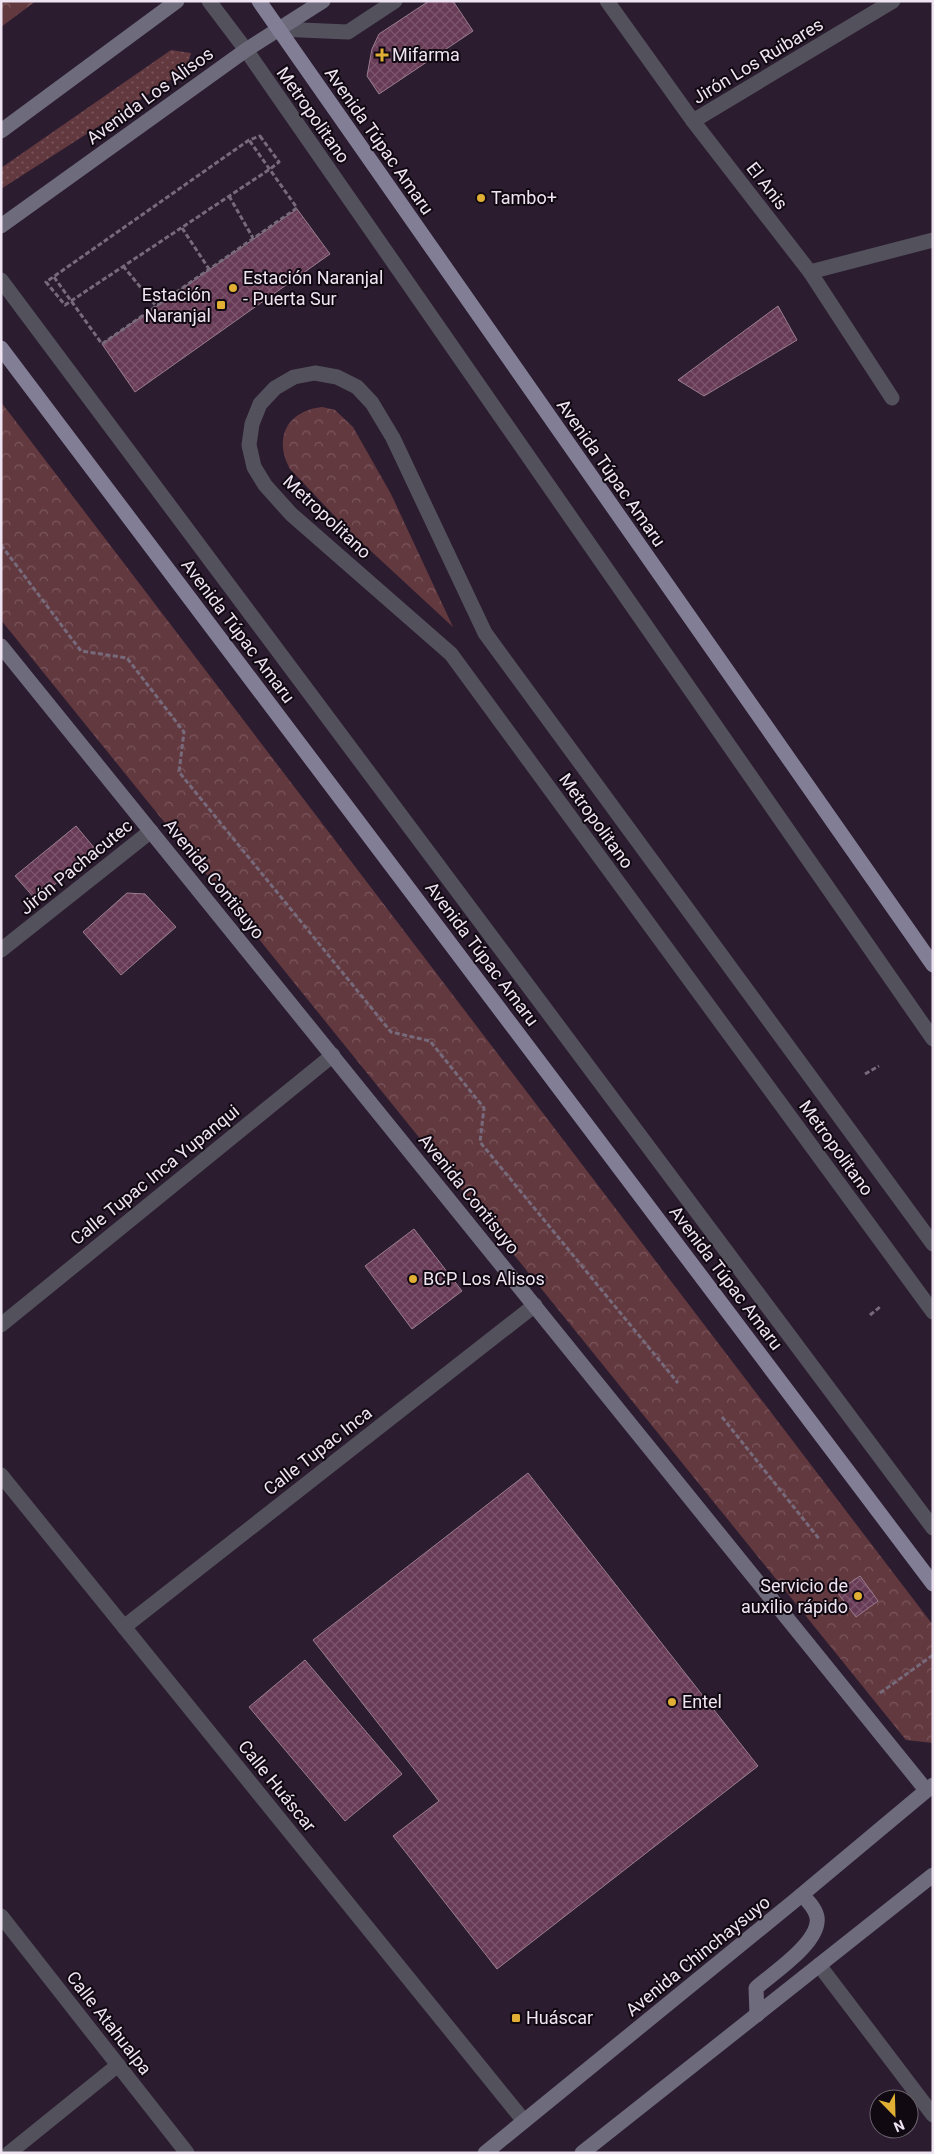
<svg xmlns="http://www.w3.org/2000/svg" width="934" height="2154" viewBox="0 0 934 2154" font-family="Roboto,sans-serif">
	<defs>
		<pattern id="grass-dots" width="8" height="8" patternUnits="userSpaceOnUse" patternTransform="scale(1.25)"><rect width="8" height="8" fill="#633940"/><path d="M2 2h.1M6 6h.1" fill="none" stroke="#7a565c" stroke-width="1.8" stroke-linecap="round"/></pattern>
		<pattern id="park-crowns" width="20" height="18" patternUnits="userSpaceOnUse" patternTransform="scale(1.25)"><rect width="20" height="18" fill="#633940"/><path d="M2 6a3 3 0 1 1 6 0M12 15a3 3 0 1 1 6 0" fill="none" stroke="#7a565c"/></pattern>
		<pattern id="building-cross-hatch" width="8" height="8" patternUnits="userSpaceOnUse" patternTransform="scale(1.25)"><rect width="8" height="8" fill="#673a55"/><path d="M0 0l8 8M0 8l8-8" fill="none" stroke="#7d566e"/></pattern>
	</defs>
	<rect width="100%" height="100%" fill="#2b1c2f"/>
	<polygon fill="url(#grass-dots)" points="171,50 191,53 186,70 1,189 1,168"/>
	<g fill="url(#park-crowns)">
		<polygon points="1,1 36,1 1,27"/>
		<polygon points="1,402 933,1625 933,1743 906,1740 1,620"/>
		<path d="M322 407 335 410 353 427 391 494 453 627 346 528 290 469C273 438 287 411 322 407Z"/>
	</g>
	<g fill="url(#building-cross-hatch)" stroke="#9a7d8d">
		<polygon points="429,1 453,1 473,31 379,94 367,76 372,49 379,34"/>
		<polygon points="297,209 330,254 135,392 102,344"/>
		<polygon points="778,306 797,340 704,396 678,380"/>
		<polygon points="76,826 96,850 36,900 15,876"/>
		<polygon points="127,893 145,894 176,927 121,975 83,932"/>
		<polygon points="414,1229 462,1291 412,1329 365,1266"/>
		<polygon points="528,1473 758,1766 497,1969 393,1836 439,1801 313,1640"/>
		<polygon points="860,1576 878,1601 856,1617 837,1592"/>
		<polygon points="305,1660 402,1774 345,1821 249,1707"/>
	</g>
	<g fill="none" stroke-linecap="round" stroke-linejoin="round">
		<g stroke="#776a7b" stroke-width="3" stroke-dasharray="5 2.5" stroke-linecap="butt">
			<polygon points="260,136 279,162 270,169 65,305 46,282 249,140"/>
			<polyline points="229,196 253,238"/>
			<polyline points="182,228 209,269"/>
			<polyline points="123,266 156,306"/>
			<polyline points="54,277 102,344 297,208 249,140"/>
			<polyline points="1,545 81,651 127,658 184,732 179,772 391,1032 430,1041 484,1108 480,1142 678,1383"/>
			<polyline points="865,1074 879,1066"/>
			<polyline points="870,1315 880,1307"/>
			<polyline points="722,1417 820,1540"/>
			<polyline points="880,1693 933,1655"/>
		</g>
		<g stroke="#53515c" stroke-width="15">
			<polyline points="209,1 246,50 933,1039"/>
			<polyline points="278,29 348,32 395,1"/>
			<polyline points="1,280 933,1528"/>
			<polyline points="933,1244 485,633 393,438 372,403 357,387 337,377 315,373 294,377 275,388 260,404 252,424 249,445 254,467 265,485 291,514 451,654 933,1312"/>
		</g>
		<g stroke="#53515c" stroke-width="15">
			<polyline points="607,1 693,121 810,272 892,398"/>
			<polyline points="693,121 893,1"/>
			<polyline points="810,272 933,240"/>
			<polyline points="1,950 151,831"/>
			<polyline points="1,1325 333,1055"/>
			<polyline points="1,1475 524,2121"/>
			<polyline points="124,1627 535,1305"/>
			<polyline points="1,1916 187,2153"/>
			<polyline points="819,1965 933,2115"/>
			<polyline points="9,2153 118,2065"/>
		</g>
		<g stroke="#6e6b7d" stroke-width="15">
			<polyline points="1,131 177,1"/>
			<polyline points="1,226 246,50 323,1"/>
			<polyline points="1,646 926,1790"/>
			<path d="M757 2015 756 1988C773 1973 821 1942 817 1917 815 1908 808 1901 802 1895"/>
			<polyline points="485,2153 793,1902 933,1785"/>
			<polyline points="582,2153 933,1875"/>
		</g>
		<g stroke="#827e96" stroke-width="15">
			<polyline points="259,1 933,965"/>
			<polyline points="1,348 933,1584"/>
		</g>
	</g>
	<g fill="#e1af34" stroke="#100912" stroke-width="2">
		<path d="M379.5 47.5h5v5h5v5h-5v5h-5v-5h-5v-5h5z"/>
		<circle cx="481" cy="198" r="5"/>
		<circle cx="233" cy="288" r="5"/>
		<rect x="216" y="300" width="10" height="10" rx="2.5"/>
		<circle cx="413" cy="1279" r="5"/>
		<circle cx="858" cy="1596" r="5"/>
		<circle cx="672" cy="1702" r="5"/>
		<rect x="511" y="2013" width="10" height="10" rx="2.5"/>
	</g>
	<g text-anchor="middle" stroke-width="4" stroke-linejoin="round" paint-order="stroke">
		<g font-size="18" fill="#efe4f2" stroke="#100912" text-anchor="start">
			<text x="392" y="61">Mifarma</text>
			<text x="491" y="204">Tambo+</text>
			<text x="243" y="284">Estación Naranjal<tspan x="243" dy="21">- Puerta Sur</tspan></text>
			<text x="211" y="301" text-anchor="end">Estación<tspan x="211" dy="21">Naranjal</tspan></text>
			<text x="423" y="1285">BCP Los Alisos</text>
			<text x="848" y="1592" text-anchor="end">Servicio de<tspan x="848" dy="21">auxilio rápido</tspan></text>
			<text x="682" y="1708">Entel</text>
			<text x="526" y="2024">Huáscar</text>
		</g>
		<g font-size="18" fill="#efe4f2" stroke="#100912">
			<text transform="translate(758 61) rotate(-31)" y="6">Jirón Los Ruibares</text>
			<text transform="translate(150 96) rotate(-36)" y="6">Avenida Los Alisos</text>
			<text transform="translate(313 115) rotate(55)" y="6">Metropolitano</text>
			<text transform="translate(379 141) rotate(55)" y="6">Avenida Túpac Amaru</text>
			<text transform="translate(767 186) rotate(52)" y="6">El Anis</text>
			<text transform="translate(611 473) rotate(55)" y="6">Avenida Túpac Amaru</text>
			<text transform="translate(327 517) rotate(43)" y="6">Metropolitano</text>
			<text transform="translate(238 631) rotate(53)" y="6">Avenida Túpac Amaru</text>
			<text transform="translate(596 821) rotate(54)" y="6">Metropolitano</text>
			<text transform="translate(76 867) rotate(-39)" y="6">Jirón Pachacutec</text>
			<text transform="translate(214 879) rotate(51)" y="6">Avenida Contisuyo</text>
			<text transform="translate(482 954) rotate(53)" y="6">Avenida Túpac Amaru</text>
			<text transform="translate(836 1148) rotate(54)" y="6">Metropolitano</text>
			<text transform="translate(155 1175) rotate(-39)" y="6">Calle Tupac Inca Yupanqui</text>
			<text transform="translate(469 1194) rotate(51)" y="6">Avenida Contisuyo</text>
			<text transform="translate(726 1278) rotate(53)" y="6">Avenida Túpac Amaru</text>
			<text transform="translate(318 1451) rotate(-38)" y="6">Calle Tupac Inca</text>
			<text transform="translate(277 1786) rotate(51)" y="6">Calle Huáscar</text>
			<text transform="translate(698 1956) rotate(-39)" y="6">Avenida Chinchaysuyo</text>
			<text transform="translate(109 2023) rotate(52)" y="6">Calle Atahualpa</text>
		</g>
	</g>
	<rect width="934" height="2154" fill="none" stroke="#efe4f2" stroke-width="5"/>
	<g transform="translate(894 2114) rotate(157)"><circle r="24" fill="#100912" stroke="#69616c"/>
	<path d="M0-4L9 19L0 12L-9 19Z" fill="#e1af34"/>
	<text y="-8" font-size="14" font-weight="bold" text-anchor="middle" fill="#efe4f2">N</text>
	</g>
</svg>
